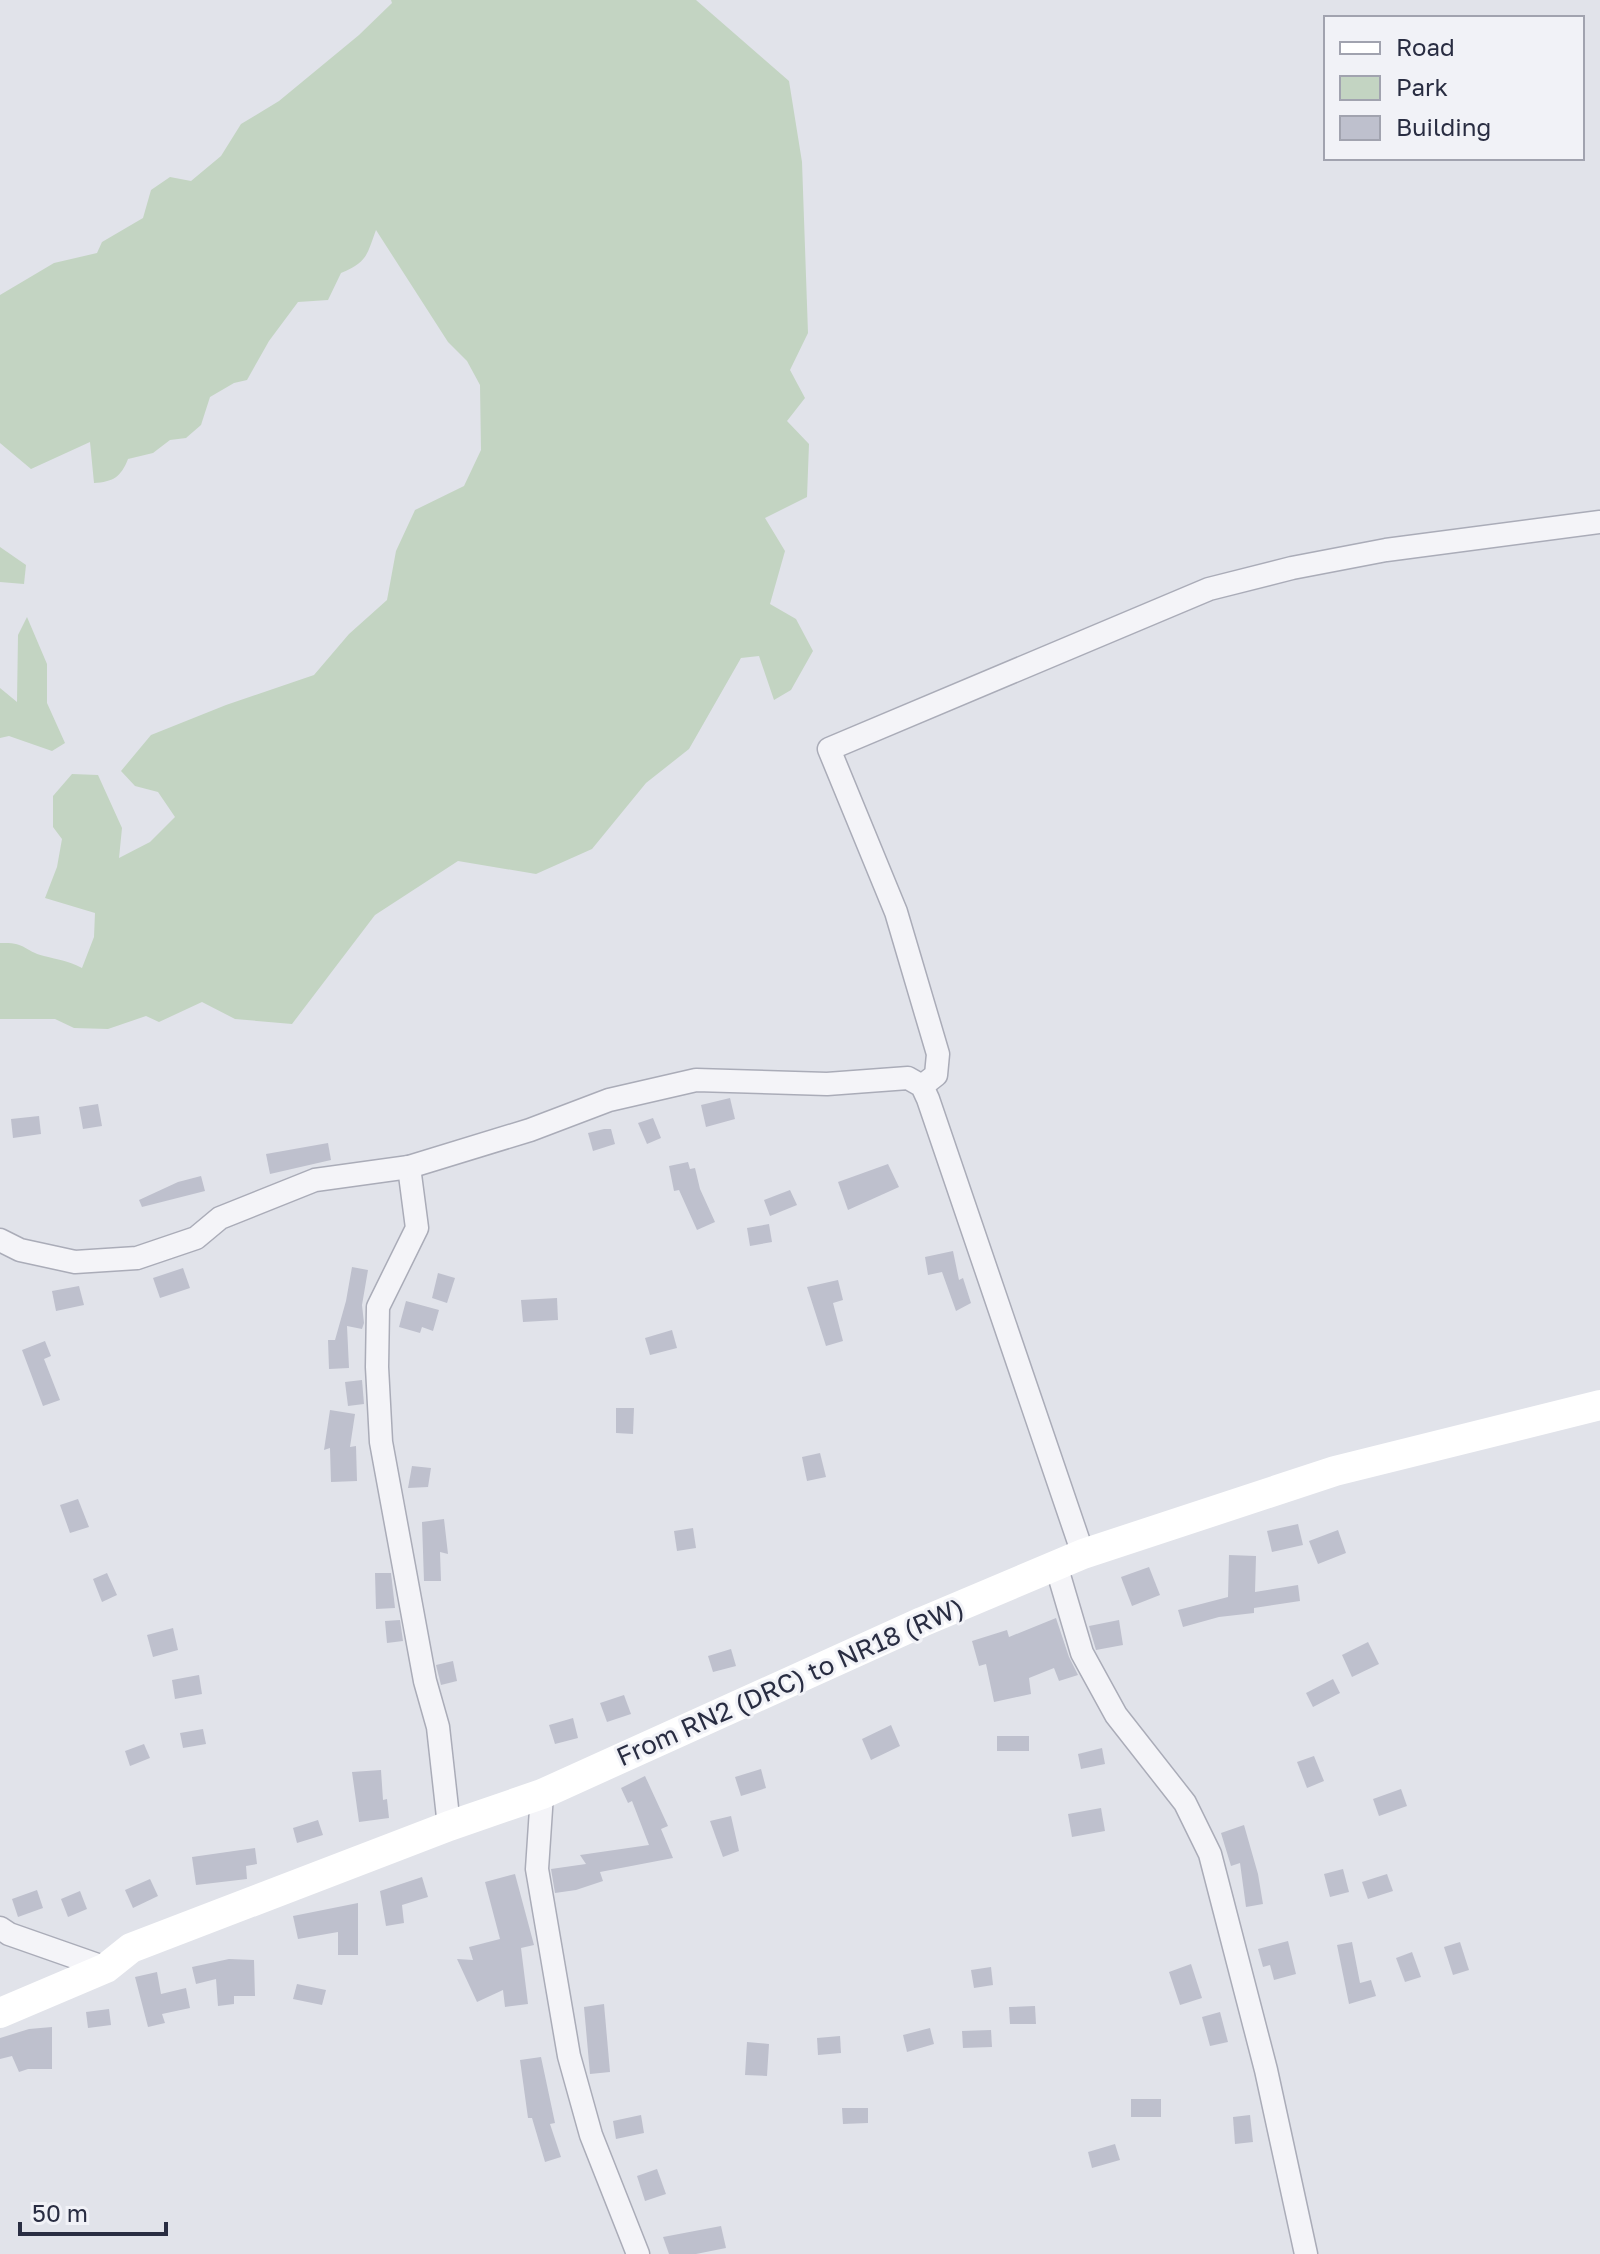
<svg xmlns="http://www.w3.org/2000/svg" width="1600" height="2254" viewBox="0 0 1600 2254" font-family="'Golos Text',sans-serif">
	<rect width="100%" height="100%" fill="#e1e3ea"/>
	<g fill="#c3d4c2">
		<path d="M391 0H696L789 81 802 162 808 333 790 370 805 398 787 421 809 444 807 497 765 518 785 551 770 604 796 619 813 651 791 690 774 700 759 656 741 658 689 749 646 783 592 849 536 874 458 861 375 915 292 1024 235 1019 202 1002 159 1022 146 1016 108 1029 74 1028 55 1019H0V943C27 942 22 950 44 956 59 960 66 960 82 968L94 937 95 913 45 898 57 867 62 839 53 827V796L72 774 98 775 122 828 119 858 150 842 175 817 158 792 135 786 121 771 151 735 226 705 314 675 349 634 387 600 396 551 415 510 464 486 481 450 480 385 467 361 448 342 376 230C367 254 368 262 341 273L328 300 298 302 269 341 247 380 234 383 210 397 201 425 186 438 170 440 153 453 128 459C121 477 113 482 94 483L90 442 31 469 0 443V295L54 263 97 253 102 242 143 218 151 190 170 177 191 181 221 156 241 124 279 101 359 35 392 3Z"/>
		<polygon points="0,547 26,565 24,584 0,582"/>
		<polygon points="27,617 47,664 47,703 65,743 52,751 9,736 0,738 0,688 17,702 18,635"/>
	</g>
	<g fill="#bec0cd">
		<polygon points="730,1098 735,1119 706,1127 701,1105"/>
		<polygon points="98,1104 102,1126 83,1129 79,1107"/>
		<polygon points="39,1116 41,1134 13,1138 11,1119"/>
		<polygon points="653,1118 661,1138 647,1144 638,1123"/>
		<polygon points="604,1129 611,1129 615,1144 593,1151 588,1133"/>
		<polygon points="328,1143 331,1160 270,1174 266,1154"/>
		<polygon points="688,1162 690,1169 695,1168 700,1189 715,1222 697,1230 679,1190 674,1191 669,1166"/>
		<polygon points="888,1164 899,1187 848,1210 838,1182"/>
		<polygon points="201,1176 205,1191 142,1207 139,1200 178,1182"/>
		<polygon points="790,1190 797,1205 770,1216 764,1200"/>
		<polygon points="769,1224 772,1242 750,1246 747,1228"/>
		<polygon points="953,1251 959,1280 963,1278 971,1303 956,1311 942,1272 928,1275 925,1257"/>
		<polygon points="352,1267 368,1270 362,1305 364,1323 362,1329 347,1326 349,1368 329,1369 328,1340 335,1340 346,1301"/>
		<polygon points="183,1268 190,1288 160,1298 153,1278"/>
		<polygon points="438,1273 455,1278 447,1303 432,1298"/>
		<polygon points="838,1280 843,1300 833,1303 843,1341 826,1346 807,1287"/>
		<polygon points="79,1286 84,1305 56,1311 52,1291"/>
		<polygon points="557,1298 558,1320 523,1322 521,1300"/>
		<polygon points="406,1301 439,1310 433,1331 422,1327 420,1333 399,1327"/>
		<polygon points="672,1330 677,1348 650,1355 645,1338"/>
		<polygon points="45,1341 51,1356 44,1359 60,1400 43,1406 22,1350"/>
		<polygon points="362,1380 364,1404 348,1406 345,1382"/>
		<polygon points="616,1408 634,1408 633,1434 616,1433"/>
		<polygon points="330,1410 355,1414 350,1447 356,1446 357,1481 331,1482 330,1448 324,1450"/>
		<polygon points="820,1453 826,1477 807,1481 802,1457"/>
		<polygon points="412,1466 431,1468 428,1487 408,1488"/>
		<polygon points="78,1499 89,1527 70,1533 60,1505"/>
		<polygon points="444,1519 448,1554 440,1552 441,1581 424,1581 422,1522"/>
		<polygon points="1298,1524 1303,1545 1272,1552 1267,1531"/>
		<polygon points="693,1528 696,1548 677,1551 674,1531"/>
		<polygon points="1338,1530 1346,1553 1318,1564 1309,1541"/>
		<polygon points="1229,1555 1256,1556 1255,1592 1298,1585 1300,1601 1254,1608 1254,1613 1219,1617 1183,1627 1178,1610 1228,1597"/>
		<polygon points="1149,1567 1160,1595 1132,1606 1121,1577"/>
		<polygon points="107,1573 117,1595 102,1602 93,1579"/>
		<polygon points="375,1573 391,1573 395,1608 376,1609"/>
		<polygon points="1056,1618 1069,1657 1078,1675 1059,1681 1054,1668 1029,1678 1031,1694 994,1702 986,1664 979,1666 972,1641 1007,1630 1009,1637"/>
		<polygon points="400,1620 403,1641 387,1643 385,1621"/>
		<polygon points="1119,1620 1123,1645 1096,1650 1089,1626"/>
		<polygon points="173,1628 178,1650 153,1657 147,1635"/>
		<polygon points="1368,1642 1379,1664 1352,1677 1342,1655"/>
		<polygon points="731,1649 736,1666 713,1672 708,1656"/>
		<polygon points="453,1661 457,1681 441,1685 436,1665"/>
		<polygon points="199,1675 202,1694 175,1699 172,1680"/>
		<polygon points="1333,1679 1340,1693 1313,1707 1306,1693"/>
		<polygon points="624,1695 631,1714 607,1722 600,1703"/>
		<polygon points="573,1718 578,1738 555,1744 549,1725"/>
		<polygon points="891,1725 900,1746 871,1760 862,1739"/>
		<polygon points="203,1729 206,1744 183,1748 180,1733"/>
		<rect x="997" y="1736" width="32" height="15"/>
		<polygon points="144,1744 150,1758 130,1766 125,1751"/>
		<polygon points="1102,1748 1105,1764 1081,1769 1078,1754"/>
		<polygon points="1314,1756 1324,1781 1307,1788 1297,1762"/>
		<polygon points="761,1769 766,1788 741,1796 735,1777"/>
		<polygon points="381,1770 383,1800 387,1799 389,1818 359,1822 352,1772"/>
		<polygon points="645,1776 668,1826 661,1829 673,1858 600,1872 603,1881 576,1890 555,1893 551,1869 586,1864 580,1855 649,1845 632,1801 628,1803 621,1788"/>
		<polygon points="1401,1789 1407,1806 1379,1816 1373,1799"/>
		<polygon points="1101,1808 1105,1831 1072,1837 1068,1814"/>
		<polygon points="731,1816 739,1851 723,1857 710,1821"/>
		<polygon points="318,1820 323,1835 297,1843 293,1828"/>
		<polygon points="1244,1825 1258,1874 1263,1904 1246,1907 1240,1863 1231,1866 1221,1833"/>
		<polygon points="255,1848 257,1864 246,1866 247,1879 196,1885 192,1857"/>
		<polygon points="1343,1869 1349,1892 1330,1897 1324,1874"/>
		<polygon points="515,1874 534,1945 521,1948 528,2004 505,2007 503,1990 477,2002 457,1959 473,1960 469,1947 500,1939 485,1882"/>
		<polygon points="1387,1874 1393,1891 1368,1899 1362,1882"/>
		<polygon points="422,1877 428,1897 402,1905 404,1923 386,1926 380,1891"/>
		<polygon points="150,1879 158,1896 133,1908 125,1890"/>
		<polygon points="37,1890 43,1908 18,1917 12,1899"/>
		<polygon points="80,1891 87,1909 68,1917 61,1899"/>
		<polygon points="358,1903 358,1955 338,1955 338,1932 298,1939 293,1916"/>
		<polygon points="1288,1941 1296,1974 1274,1980 1270,1965 1263,1967 1258,1949"/>
		<polygon points="1352,1942 1360,1983 1371,1980 1376,1996 1349,2004 1337,1945"/>
		<polygon points="1460,1942 1469,1970 1453,1975 1444,1947"/>
		<polygon points="1412,1952 1421,1977 1405,1982 1396,1958"/>
		<polygon points="229,1959 254,1960 255,1996 234,1996 234,2004 218,2006 216,1979 196,1984 192,1967"/>
		<polygon points="1191,1964 1202,1998 1180,2005 1169,1972"/>
		<polygon points="991,1967 993,1985 974,1988 971,1970"/>
		<polygon points="157,1972 161,1994 186,1988 190,2008 162,2014 165,2023 148,2027 135,1977"/>
		<polygon points="297,1984 326,1990 322,2005 293,1999"/>
		<polygon points="604,2004 610,2072 590,2074 584,2007"/>
		<polygon points="1035,2006 1036,2024 1010,2024 1009,2007"/>
		<polygon points="109,2009 111,2025 88,2028 86,2012"/>
		<polygon points="1220,2012 1228,2042 1210,2046 1202,2017"/>
		<polygon points="52,2027 52,2069 28,2069 19,2072 12,2056 0,2059 0,2038 29,2029"/>
		<polygon points="930,2028 934,2044 907,2052 903,2035"/>
		<polygon points="991,2030 992,2047 963,2048 962,2031"/>
		<polygon points="840,2036 841,2053 818,2055 817,2038"/>
		<polygon points="747,2042 769,2044 767,2076 745,2075"/>
		<polygon points="541,2057 555,2123 550,2124 561,2157 545,2162 532,2118 528,2118 520,2060"/>
		<rect x="1131" y="2099" width="30" height="18"/>
		<polygon points="842,2108 868,2108 868,2123 843,2124"/>
		<polygon points="641,2115 644,2133 616,2139 613,2121"/>
		<polygon points="1250,2115 1253,2142 1235,2144 1233,2117"/>
		<polygon points="1115,2144 1120,2160 1092,2168 1088,2152"/>
		<polygon points="657,2169 666,2194 645,2201 637,2176"/>
		<polygon points="721,2226 726,2248 696,2254 669,2254 663,2237"/>
	</g>
	<g fill="none" stroke-linecap="round" stroke-linejoin="round">
		<g stroke="#aaacb8" stroke-width="25">
			<g id="minor">
				<polyline points="922,1086 936,1075 938,1054 896,912 829,749 1209,589 1292,568 1386,550 1600,522"/>
				<polyline points="409,1167 417,1228 378,1307 377,1367 381,1442 425,1681 438,1727 449,1826"/>
				<polyline points="0,1240 20,1250 75,1262 137,1258 196,1238 220,1218 315,1180 409,1167 530,1130 609,1100 696,1080 827,1084 908,1078 922,1086 928,1099 1083,1554"/>
				<polyline points="1056,1565 1082,1653 1116,1715 1185,1803 1210,1854 1266,2070 1306,2254"/>
				<polyline points="542,1794 537,1869 569,2056 591,2135 638,2254"/>
				<polyline points="0,1928 9,1934 106,1968"/>
			</g>
		</g>
		<use href="#minor" stroke="#f4f4f8" stroke-width="22"/>
		<polyline stroke="#fff" stroke-width="30" points="0,2013 106,1968 131,1948 449,1826 542,1794 922,1622 1083,1554 1335,1471 1600,1405"/>
	</g>
	<g text-anchor="middle" stroke-width="6" stroke-linejoin="round" paint-order="stroke">
		<g font-size="26" fill="#292d42" stroke="#f1f2f7">
			<text transform="translate(790 1682) rotate(-24)" y="9">From RN2 (DRC) to NR18 (RW)</text>
		</g>
	</g>
	<rect x="1324" y="16" width="260" height="144" fill="#f1f2f7" stroke="#a1a3af" stroke-width="2"/>
	<rect x="1340" y="42" width="40" height="12" fill="#ffffff" stroke="#a1a3af" stroke-width="2"/>
	<text x="1396" y="56" font-size="24" fill="#292d42">Road</text>
	<rect x="1340" y="76" width="40" height="24" fill="#c3d4c2" stroke="#a1a3af" stroke-width="2"/>
	<text x="1396" y="96" font-size="24" fill="#292d42">Park</text>
	<rect x="1340" y="116" width="40" height="24" fill="#bec0cd" stroke="#a1a3af" stroke-width="2"/>
	<text x="1396" y="136" font-size="24" fill="#292d42">Building</text>
	<path d="M20 2222v12h146v-12" fill="none" stroke="#292d42" stroke-width="4"/>
	<text x="32" y="2222" font-size="24" fill="#292d42" stroke="#f1f2f7" stroke-width="6" paint-order="stroke">50 m</text>
</svg>
